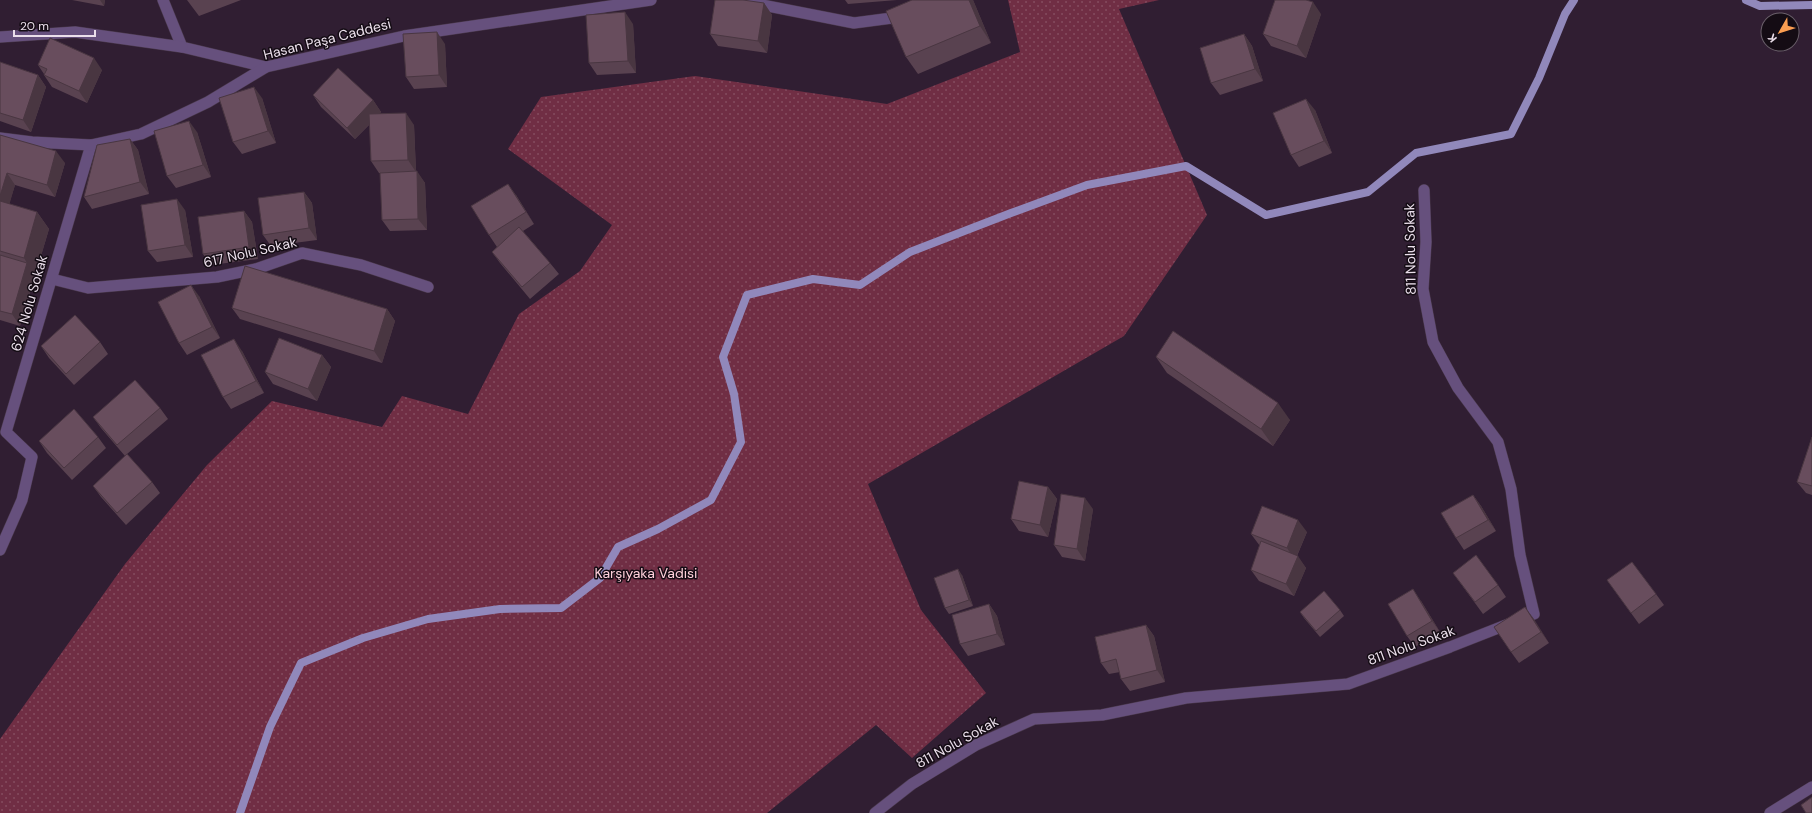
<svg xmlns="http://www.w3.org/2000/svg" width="1812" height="813" viewBox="0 0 1812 813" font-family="'DM Sans',sans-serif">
	<defs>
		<pattern id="green-dots" width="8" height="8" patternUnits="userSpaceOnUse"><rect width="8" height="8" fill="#702e44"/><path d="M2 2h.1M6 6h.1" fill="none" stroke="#854c5f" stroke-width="1.8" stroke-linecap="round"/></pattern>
	</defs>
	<rect width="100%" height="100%" fill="#301e32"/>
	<polygon fill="url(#green-dots)" points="1008,0 1159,0 1119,9 1207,215 1124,336 868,484 921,610 986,693 912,758 876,725 767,813 0,813 0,739 125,564 207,465 272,401 382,427 402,396 468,414 519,314 580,271 612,225 508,149 541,97 695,76 887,104 1020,52"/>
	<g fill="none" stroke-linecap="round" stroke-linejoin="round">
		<g stroke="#9188bb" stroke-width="8">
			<polyline points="1746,0 1760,6 1812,5"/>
			<polyline points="240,813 270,727 301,663 363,638 428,619 500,609 561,608 600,578 618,547 658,529 711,500 741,442 734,394 723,357 747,295 813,279 860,285 910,252 1011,213 1087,185 1186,166 1266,215 1368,192 1416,153 1511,134 1539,78 1565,14 1574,0"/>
		</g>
		<g stroke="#4a394c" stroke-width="12">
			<g id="minor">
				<polyline points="163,0 182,47 266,67"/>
				<polyline points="0,37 75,32 182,47"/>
				<polyline points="52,279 88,288 217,277 256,269 302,253 361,265 428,287"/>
				<polyline points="0,550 22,500 32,457 6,432 91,145"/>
				<polyline points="875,813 912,784 976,745 1034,719 1102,715 1186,698 1348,684 1450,647 1534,614 1520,555 1511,489 1498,442 1458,388 1433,342 1423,289 1426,242 1424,190"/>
				<polyline points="1770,813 1812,787"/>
			</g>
		</g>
		<g stroke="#4a394c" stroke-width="12">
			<g id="tertiary">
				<polyline points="737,0 854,23 892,18 902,14"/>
				<polyline points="0,138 32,142 91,145 141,134 208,102 266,67 404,36 651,0"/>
			</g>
		</g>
		<use href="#minor" stroke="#66507d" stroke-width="11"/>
		<use href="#tertiary" stroke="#66507d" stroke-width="11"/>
	</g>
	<g fill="#594250">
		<polygon points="72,0 105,0 104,6"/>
		<polygon points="187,0 241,0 199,16"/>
		<polygon points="845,0 897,0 848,4"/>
		<polygon points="912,0 973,0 991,43 918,74 906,57"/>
		<polygon points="764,3 772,15 767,53 718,46 710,34"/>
		<polygon points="1321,14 1306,58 1271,46 1263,34"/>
		<polygon points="633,24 636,73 597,75 589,63"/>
		<polygon points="1244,34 1252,46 1263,81 1220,95 1211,83"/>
		<polygon points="445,44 447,87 414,89 406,77"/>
		<polygon points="0,62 38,75 46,87 31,132 0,121"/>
		<polygon points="38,65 102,70 87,103 52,87 44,75 44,74"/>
		<polygon points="313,95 373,100 381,112 379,114 414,125 416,171 425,183 427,230 390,231 382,220 380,173 379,173 371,161 370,124 355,139 321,107"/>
		<polygon points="262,98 276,143 242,154 233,142"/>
		<polygon points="1315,110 1332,153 1299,167 1291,155"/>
		<polygon points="197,132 211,177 176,188 167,176"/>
		<polygon points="0,135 65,163 55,197 15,185 9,204 37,212 49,229 20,326 0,320"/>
		<polygon points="130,139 138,150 149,194 92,209 84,197"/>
		<polygon points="304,192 312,203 317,240 271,246 263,235"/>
		<polygon points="516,195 534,224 523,231 550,263 559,274 530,299 500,263 492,252 497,247 489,235"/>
		<polygon points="185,210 193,257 157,262 148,251"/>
		<polygon points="244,211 252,222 258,259 211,265 203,254"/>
		<polygon points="199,296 220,338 187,355 179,343"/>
		<polygon points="232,308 387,309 395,321 382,363 240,319"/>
		<polygon points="100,342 108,354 74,385 49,358 41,346"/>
		<polygon points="242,351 264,393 231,409 223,397"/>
		<polygon points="322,355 331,367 317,401 273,384 265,372"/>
		<polygon points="1156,357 1290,420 1273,446 1167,373"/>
		<polygon points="160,408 168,419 127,454 152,482 160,493 126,525 101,497 93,486 125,456 101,428 93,417"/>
		<polygon points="98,437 106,448 72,480 47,453 39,441"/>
		<polygon points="1812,437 1812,495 1806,493 1797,482"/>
		<polygon points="1048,487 1057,499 1048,537 1019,531 1011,519"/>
		<polygon points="1473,495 1481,506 1496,531 1464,550 1456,538"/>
		<polygon points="1093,509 1085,561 1062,557 1054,545"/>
		<polygon points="1307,532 1297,556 1306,568 1294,596 1259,581 1251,570 1260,546 1251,534"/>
		<polygon points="1453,573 1498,585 1506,597 1483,614"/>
		<polygon points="962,575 973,606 949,614 945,608"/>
		<polygon points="1607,580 1656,594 1664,605 1639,624"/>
		<polygon points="1421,601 1440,632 1415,647 1407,636"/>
		<polygon points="989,604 997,616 1005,645 968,656 960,644"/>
		<polygon points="1525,607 1549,643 1519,663 1511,652"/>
		<polygon points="1340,610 1344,616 1320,637 1304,618 1300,612"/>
		<polygon points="1146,625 1154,636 1165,682 1130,691 1121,679 1120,672 1109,674 1101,663"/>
	</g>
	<g fill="#493641">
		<polygon points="100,0 105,0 104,6"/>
		<polygon points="969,0 973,0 991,43 980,26"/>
		<polygon points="1313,2 1321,14 1306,58 1297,46"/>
		<polygon points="764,3 772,15 767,53 758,41"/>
		<polygon points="625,12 633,24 636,73 628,61"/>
		<polygon points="437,32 445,44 447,87 439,75"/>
		<polygon points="1244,34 1252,46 1263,81 1255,69"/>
		<polygon points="94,58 102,70 87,103 79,91"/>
		<polygon points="38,75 46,87 31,132 23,120"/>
		<polygon points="254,87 262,98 276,143 268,131"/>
		<polygon points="1306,99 1315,110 1332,153 1324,141"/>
		<polygon points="373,100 381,112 355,139 347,128"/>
		<polygon points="406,113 414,125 416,172 408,160"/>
		<polygon points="189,121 197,132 211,177 203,165"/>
		<polygon points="130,139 138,150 149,194 140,182"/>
		<polygon points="56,151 65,163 55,197 47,185"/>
		<polygon points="417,171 425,183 427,230 418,219"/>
		<polygon points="7,173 15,185 6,216 0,208 0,196"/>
		<polygon points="508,184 516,195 534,224 526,212"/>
		<polygon points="304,192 312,203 317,240 309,228"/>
		<polygon points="177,199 185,210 193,257 185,245"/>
		<polygon points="244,211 252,222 258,259 249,247"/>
		<polygon points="37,212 49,229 20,326 12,314 27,263 24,258"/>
		<polygon points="191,285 199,296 220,338 212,327"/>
		<polygon points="387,309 395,321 382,363 374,351"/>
		<polygon points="234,339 242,351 264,393 256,381"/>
		<polygon points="322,355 331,367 317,401 308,389"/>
		<polygon points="1278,403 1290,420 1273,446 1261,429"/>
		<polygon points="1048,487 1057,499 1048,537 1040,525"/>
		<polygon points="1473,495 1481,506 1496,531 1488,520"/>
		<polygon points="1085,498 1093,509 1085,561 1077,549"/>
		<polygon points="1298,520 1307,532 1295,560 1287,548"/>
		<polygon points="1298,556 1306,568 1294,596 1286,584"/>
		<polygon points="958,569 962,575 973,606 969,600"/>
		<polygon points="1413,589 1421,601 1440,632 1432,621"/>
		<polygon points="989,604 997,616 1005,645 997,634"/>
		<polygon points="1525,607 1534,619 1549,643 1541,632"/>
		<polygon points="1146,625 1154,636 1165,682 1157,670"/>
	</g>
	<g fill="#684d5d" stroke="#493641">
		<polygon points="715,0 743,0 764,3 758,41 710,34"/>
		<polygon points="912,0 969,0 980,26 906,57 886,11"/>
		<polygon points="1275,0 1306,0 1313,2 1297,46 1263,34"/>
		<polygon points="625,12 628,61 589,63 586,15"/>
		<polygon points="437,32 439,75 406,77 403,34"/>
		<polygon points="1244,34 1255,69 1211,83 1200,48"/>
		<polygon points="50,38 94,58 79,91 44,75 47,69 38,65"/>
		<polygon points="0,62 38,75 23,120 0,113"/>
		<polygon points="338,68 373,100 347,128 313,95"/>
		<polygon points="254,87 268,131 233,142 219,98"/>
		<polygon points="1306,99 1324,141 1291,155 1273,113"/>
		<polygon points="406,113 408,160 371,161 369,114"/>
		<polygon points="189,121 203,165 167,176 154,131"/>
		<polygon points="0,135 56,151 47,185 7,173 0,196"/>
		<polygon points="130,139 140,182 84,197 97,145"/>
		<polygon points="417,171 418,219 382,220 380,173"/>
		<polygon points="508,184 526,212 489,235 471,206"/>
		<polygon points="304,192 309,228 263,235 258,198"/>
		<polygon points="177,199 185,245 148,251 141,205"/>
		<polygon points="0,201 37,212 24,258 0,251"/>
		<polygon points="244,211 249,247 203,254 198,217"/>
		<polygon points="519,227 550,263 522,287 492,252"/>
		<polygon points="0,255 27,263 12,314 0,311"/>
		<polygon points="245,266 387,309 374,351 232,308"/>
		<polygon points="191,285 212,327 179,343 158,302"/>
		<polygon points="75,315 100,342 66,374 41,346"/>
		<polygon points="1173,331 1278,403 1261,429 1156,357"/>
		<polygon points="279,338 322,355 308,389 265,372"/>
		<polygon points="234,339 256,381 223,397 201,355"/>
		<polygon points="135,380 160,408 117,445 93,417"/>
		<polygon points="74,409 98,437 64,468 39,441"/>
		<polygon points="1812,437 1812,486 1797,482"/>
		<polygon points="127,454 152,482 117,513 93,486"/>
		<polygon points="1019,481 1048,487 1040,525 1011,519"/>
		<polygon points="1061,494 1085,498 1077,549 1054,545"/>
		<polygon points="1473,495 1488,520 1456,538 1441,513"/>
		<polygon points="1262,506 1298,520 1287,548 1251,534"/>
		<polygon points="1261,541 1298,556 1286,584 1251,570"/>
		<polygon points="1476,555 1498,585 1475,602 1453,573"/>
		<polygon points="1632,562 1656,594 1631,613 1607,580"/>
		<polygon points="958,569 969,600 945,608 934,578"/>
		<polygon points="1413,589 1432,621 1407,636 1388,604"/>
		<polygon points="1324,591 1340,610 1316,631 1300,612"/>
		<polygon points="989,604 997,634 960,644 952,615"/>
		<polygon points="1525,607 1541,632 1511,652 1494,627"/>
		<polygon points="1146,625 1157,670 1121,679 1116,659 1101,663 1095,637"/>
		<polygon points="1812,797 1812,813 1806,813 1801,805"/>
	</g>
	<g text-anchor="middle" stroke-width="3" stroke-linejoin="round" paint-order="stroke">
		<g font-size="14" fill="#ebdfeb" stroke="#140c14">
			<text transform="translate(327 39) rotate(-14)" y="5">Hasan Paşa Caddesi</text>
			<text transform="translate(1410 249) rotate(-91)" y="5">811 Nolu Sokak</text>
			<text transform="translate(250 252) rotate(-13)" y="5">617 Nolu Sokak</text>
			<text transform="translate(29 303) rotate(-74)" y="5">624 Nolu Sokak</text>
			<text transform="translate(1411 645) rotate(-20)" y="5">811 Nolu Sokak</text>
			<text transform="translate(957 742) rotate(-29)" y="5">811 Nolu Sokak</text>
		</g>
		<g font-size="14" fill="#fecfda" stroke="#140c14">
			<text x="646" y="578">Karşıyaka Vadisi</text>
		</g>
	</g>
	<g transform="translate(1780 32) rotate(231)"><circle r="19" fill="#140c14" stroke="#6a606a"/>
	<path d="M0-3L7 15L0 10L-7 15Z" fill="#fb9e51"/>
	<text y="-6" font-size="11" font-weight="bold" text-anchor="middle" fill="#ebdfeb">K</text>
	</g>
	<path d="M14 30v6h81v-6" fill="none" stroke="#ebdfeb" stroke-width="2"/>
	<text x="20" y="30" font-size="12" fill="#ebdfeb" stroke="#140c14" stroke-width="3" paint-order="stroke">20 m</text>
</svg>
